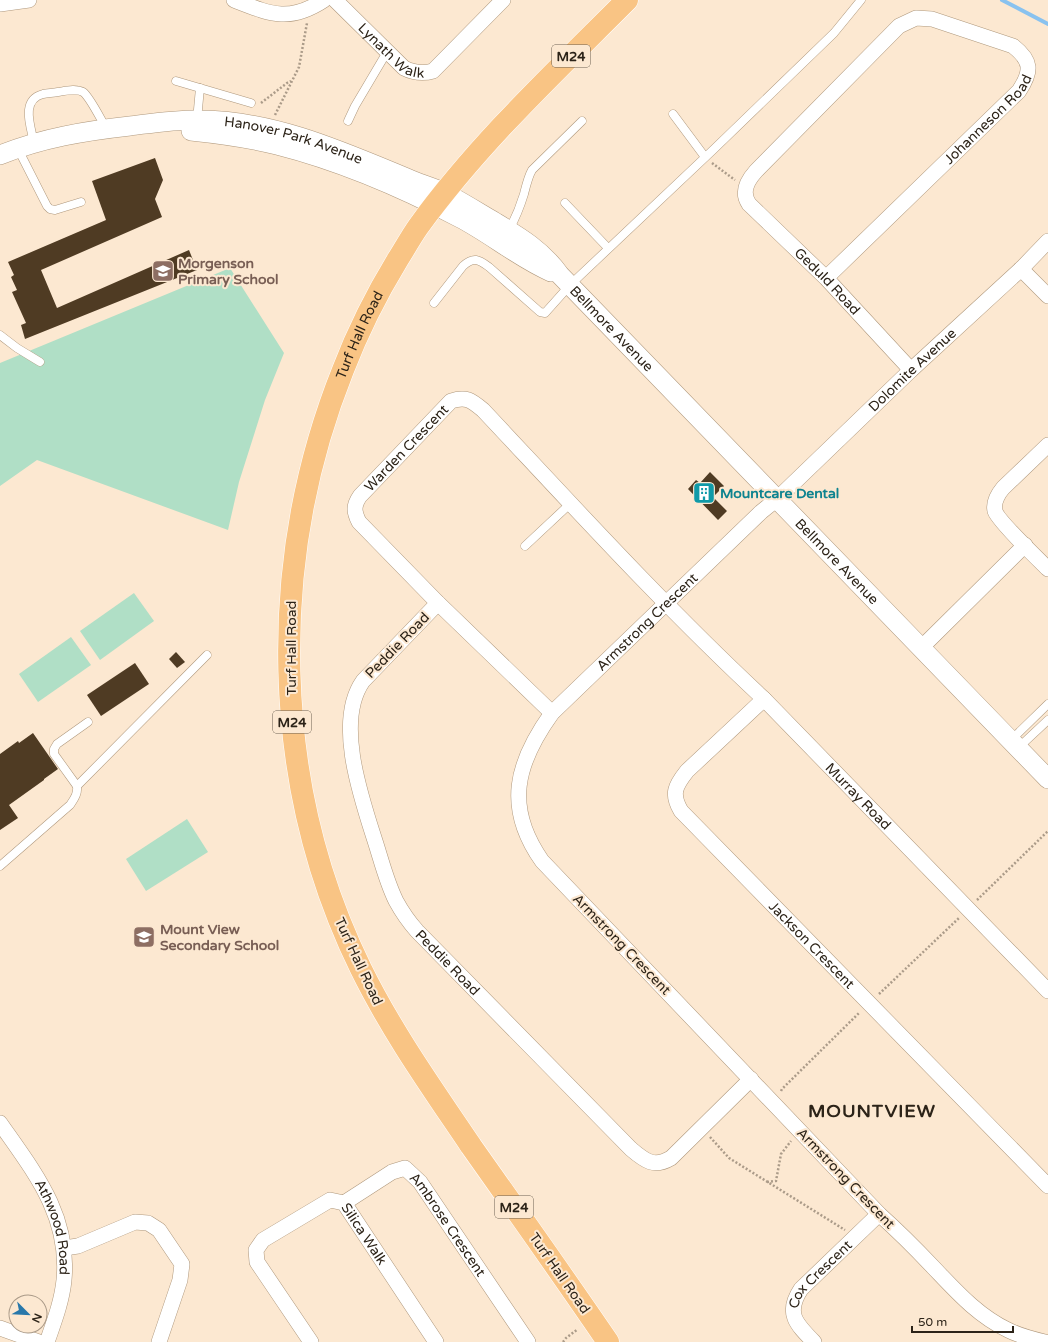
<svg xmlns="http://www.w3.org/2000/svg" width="1048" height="1342" viewBox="0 0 1048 1342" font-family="'Varela Round',sans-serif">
	<rect width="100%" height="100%" fill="#fce8d1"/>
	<g fill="#b0dfc6">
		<polygon points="230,268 284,353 265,400 239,482 228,530 37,460 0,486 0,363"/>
		<polygon points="134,593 154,621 100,660 80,631"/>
		<polygon points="71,637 91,665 38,702 19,674"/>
		<polygon points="187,819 208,852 146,891 126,859"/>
	</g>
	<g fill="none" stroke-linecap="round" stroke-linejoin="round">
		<polyline stroke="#89c2ef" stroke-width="4" points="1002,0 1048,24"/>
	</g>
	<g fill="#4f3b23">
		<polygon points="155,158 163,180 155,199 162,217 41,270 57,308 189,250 197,270 25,339 21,325 26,323 12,292 17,290 11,277 14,275 8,262 106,220 92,181"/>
		<polygon points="710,472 724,486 713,497 727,511 718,520 688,489 696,480 700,483"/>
		<polygon points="176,652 185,662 177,668 169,659"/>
		<polygon points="135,663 149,684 101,716 87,695"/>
		<polygon points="33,733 58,769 44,779 44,780 9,805 18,818 0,830 0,754 18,741 19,743"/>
	</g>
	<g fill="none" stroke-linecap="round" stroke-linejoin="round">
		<g stroke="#af987d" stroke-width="9">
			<g id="service">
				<polyline points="176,81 251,103"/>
				<polyline points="673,114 705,157"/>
				<polyline points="197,120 200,88"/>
				<polyline points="348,121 355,106 387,52"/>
				<path d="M34 143C31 127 20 100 43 94 48 93 53 93 58 92 65 91 76 88 83 92 90 97 101 120 106 128"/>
				<polyline points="18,149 47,206 50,209 55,210 81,202"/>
				<polyline points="565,203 608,248"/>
				<path d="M509 230C515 219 520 207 524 194 526 186 528 177 532 170L582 121"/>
				<path d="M434 303 463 266C474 256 479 260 489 267L540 312 545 313 570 285 714 149 834 33 861 0"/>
				<polyline points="0,335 17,348 40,362"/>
				<polyline points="525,546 571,503"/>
				<polyline points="1010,741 1048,704"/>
				<polyline points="1018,748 1048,720"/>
				<polyline points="77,786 207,655"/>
				<path d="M0 866 70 805C74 799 78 794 77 786L54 754V749L57 744 88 722"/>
			</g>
		</g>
		<g stroke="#af987d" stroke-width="16">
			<g id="minor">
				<path d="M234 0C270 14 289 23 324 0"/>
				<path id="s1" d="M335 0 404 68C414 73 423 74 433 71L503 0"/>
				<polyline points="0,4 29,0"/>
				<polyline points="1021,269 1048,296"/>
				<path id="s2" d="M826 278 1019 91C1032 71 1032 61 1013 46L932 19 916 18 899 26 756 171C747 181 741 192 749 204L826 278 911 370"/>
				<path d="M1048 445 1003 488C998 494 993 502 995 511 998 521 1038 559 1048 569"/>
				<path id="s3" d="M438 603 363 681C334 722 362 800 376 844 382 863 387 883 396 901 402 912 409 922 417 931L631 1149C645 1161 654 1168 671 1158L751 1079"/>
				<polyline points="921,648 1025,545"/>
				<path id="s4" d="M764 699 687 771C675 786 671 794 681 811L1048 1186"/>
				<path id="s5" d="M552 713 438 603 359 522C354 512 353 506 360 496L451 401C466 396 471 400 483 410 575 508 665 607 764 699L1048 991"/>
				<path id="s6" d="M0 1123C35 1173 70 1216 64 1280 62 1301 54 1322 47 1342"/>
				<path id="s7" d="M344 1203 392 1172 405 1168 420 1182 528 1342"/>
				<polyline points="64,1248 78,1246 135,1222 148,1223 159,1230 182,1264 180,1280 159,1342"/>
				<polyline points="0,1328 39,1342"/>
				<path id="s8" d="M311 1342 257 1262 256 1250 263 1240 330 1200 344 1203 436 1342"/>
				<path id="s9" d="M814 1342C796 1324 785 1313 801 1289L879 1214"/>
				<path id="s10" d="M1045 1342C1032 1339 1020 1336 1008 1330 978 1316 956 1291 933 1267 916 1249 898 1231 879 1214L542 861C504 807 516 763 552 713L761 512 777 499 911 370 1021 269 1048 241"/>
			</g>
		</g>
		<g stroke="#af987d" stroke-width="20">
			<g id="tertiary">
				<path d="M191 131C220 134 249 138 277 145 340 161 403 188 460 218 491 234 519 258 551 272"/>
				<path id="s11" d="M0 155C42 138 85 131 130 126 154 123 178 119 202 120 277 121 346 153 414 181 424 185 435 188 445 193 462 202 478 212 495 222 520 237 542 250 560 275L1048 779"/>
			</g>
		</g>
		<g stroke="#fff" stroke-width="23">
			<g id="primary">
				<path id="s12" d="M608 1342C563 1276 517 1211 471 1146 432 1088 392 1032 361 969 270 784 267 560 343 370 358 331 376 295 398 259 405 248 411 237 418 227 479 143 554 73 627 0"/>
			</g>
		</g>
		<g stroke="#ab9b89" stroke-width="2.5" stroke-dasharray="2 2" stroke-linecap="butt">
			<polyline points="261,103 287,83 291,81"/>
			<polyline points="275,115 299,67 307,23"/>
			<polyline points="712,163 735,180"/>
			<polyline points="977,900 1048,831"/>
			<polyline points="879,994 959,918"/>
			<polyline points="781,1091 782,1089 859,1013"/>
			<polyline points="710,1137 729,1158 845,1230"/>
			<polyline points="767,1182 776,1181 781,1154 791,1141"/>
			<polyline points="563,1342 566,1338 578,1329"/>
		</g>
		<use href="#service" stroke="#fff" stroke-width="8"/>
		<use href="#minor" stroke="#fff" stroke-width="15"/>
		<use href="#tertiary" stroke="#fff" stroke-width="19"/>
		<use href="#primary" stroke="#f9c484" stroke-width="22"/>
	</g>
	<defs>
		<g id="school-square" transform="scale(1.15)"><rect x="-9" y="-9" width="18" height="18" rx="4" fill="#8d6e63" stroke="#fce8d1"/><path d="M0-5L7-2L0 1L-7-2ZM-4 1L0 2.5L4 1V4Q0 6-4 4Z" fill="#fff"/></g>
		<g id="building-square" transform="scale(1.15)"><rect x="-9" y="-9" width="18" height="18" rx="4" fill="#0f9aa8" stroke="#fce8d1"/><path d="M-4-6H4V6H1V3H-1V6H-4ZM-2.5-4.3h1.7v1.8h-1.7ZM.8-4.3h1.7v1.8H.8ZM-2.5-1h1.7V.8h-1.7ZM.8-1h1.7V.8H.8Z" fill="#fff"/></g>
	</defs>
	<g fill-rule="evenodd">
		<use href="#school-square" x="163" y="271"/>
		<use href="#building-square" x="704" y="493"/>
		<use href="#school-square" x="144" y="937"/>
	</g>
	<g text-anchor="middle" stroke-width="4" stroke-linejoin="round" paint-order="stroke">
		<g fill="#fce8d1" stroke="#6a5e50" stroke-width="1">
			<rect x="552" y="45" width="38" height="22" rx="3"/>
			<rect x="273" y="711" width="38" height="22" rx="3"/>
			<rect x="495" y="1196" width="38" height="22" rx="3"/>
		</g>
		<g font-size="13" font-weight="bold" fill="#2c2318">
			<text x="571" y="61">M24</text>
			<text x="292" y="727">M24</text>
			<text x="514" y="1212">M24</text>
		</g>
		<g font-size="14" fill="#2c2318" stroke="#fce8d1">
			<text dy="5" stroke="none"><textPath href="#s1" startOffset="77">Lynath Walk</textPath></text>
			<text dy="5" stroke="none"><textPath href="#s2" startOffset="227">Johanneson Road</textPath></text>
			<text dy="5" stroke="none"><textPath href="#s11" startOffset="300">Hanover Park Avenue</textPath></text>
			<text dy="5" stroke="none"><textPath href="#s2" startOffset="792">Geduld Road</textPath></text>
			<text dy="5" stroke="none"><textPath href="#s11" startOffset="678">Bellmore Avenue</textPath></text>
			<text dy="5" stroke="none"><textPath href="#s12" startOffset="1103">Turf Hall Road</textPath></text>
			<text dy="5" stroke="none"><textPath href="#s10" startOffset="1360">Dolomite Avenue</textPath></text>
			<text dy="5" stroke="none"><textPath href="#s5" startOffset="366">Warden Crescent</textPath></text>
			<text dy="5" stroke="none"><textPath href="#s11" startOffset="1002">Bellmore Avenue</textPath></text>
			<text dy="5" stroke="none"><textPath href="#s10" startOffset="994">Armstrong Crescent</textPath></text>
			<text transform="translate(397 645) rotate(-46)" y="5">Peddie Road</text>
			<text transform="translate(291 648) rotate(-90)" y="5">Turf Hall Road</text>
			<text dy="5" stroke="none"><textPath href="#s5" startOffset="1005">Murray Road</textPath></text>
			<text transform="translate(622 944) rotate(46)" y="5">Armstrong Crescent</text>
			<text dy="5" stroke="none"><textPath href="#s4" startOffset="337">Jackson Crescent</textPath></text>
			<text transform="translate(359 961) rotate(65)" y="5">Turf Hall Road</text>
			<text dy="5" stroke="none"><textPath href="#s3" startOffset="418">Peddie Road</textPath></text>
			<text transform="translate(846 1178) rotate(46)" y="5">Armstrong Crescent</text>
			<text dy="5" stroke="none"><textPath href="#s7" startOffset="142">Ambrose Crescent</textPath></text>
			<text dy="5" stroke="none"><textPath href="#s6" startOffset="119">Athwood Road</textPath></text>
			<text dy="5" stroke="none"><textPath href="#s8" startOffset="250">Silica Walk</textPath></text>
			<text transform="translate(560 1273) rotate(55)" y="5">Turf Hall Road</text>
			<text dy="5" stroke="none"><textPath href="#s9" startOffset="85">Cox Crescent</textPath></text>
		</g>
		<g font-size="14" font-weight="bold" fill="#785e54" stroke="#fce8d1" text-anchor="start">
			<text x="178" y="268">Morgenson<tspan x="178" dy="16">Primary School</tspan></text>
			<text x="160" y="934">Mount View<tspan x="160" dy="16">Secondary School</tspan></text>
		</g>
		<g font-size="14" font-weight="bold" fill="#0d838f" stroke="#fce8d1" text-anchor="start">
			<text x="720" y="498">Mountcare Dental</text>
		</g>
		<g font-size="18" font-weight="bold" letter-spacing="1" fill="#2c2318" stroke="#fce8d1">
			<text x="872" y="1117">MOUNTVIEW</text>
		</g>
	</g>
	<g transform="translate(28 1314) rotate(114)"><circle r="19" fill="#fce8d1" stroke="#a99987"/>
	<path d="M0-3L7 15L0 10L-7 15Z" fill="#2978aa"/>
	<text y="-6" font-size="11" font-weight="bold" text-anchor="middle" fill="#2c2318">N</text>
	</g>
	<path d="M912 1326v6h101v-6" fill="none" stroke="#2c2318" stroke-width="2"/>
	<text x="918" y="1326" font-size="12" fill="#2c2318" stroke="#fce8d1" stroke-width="3" paint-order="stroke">50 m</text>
</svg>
